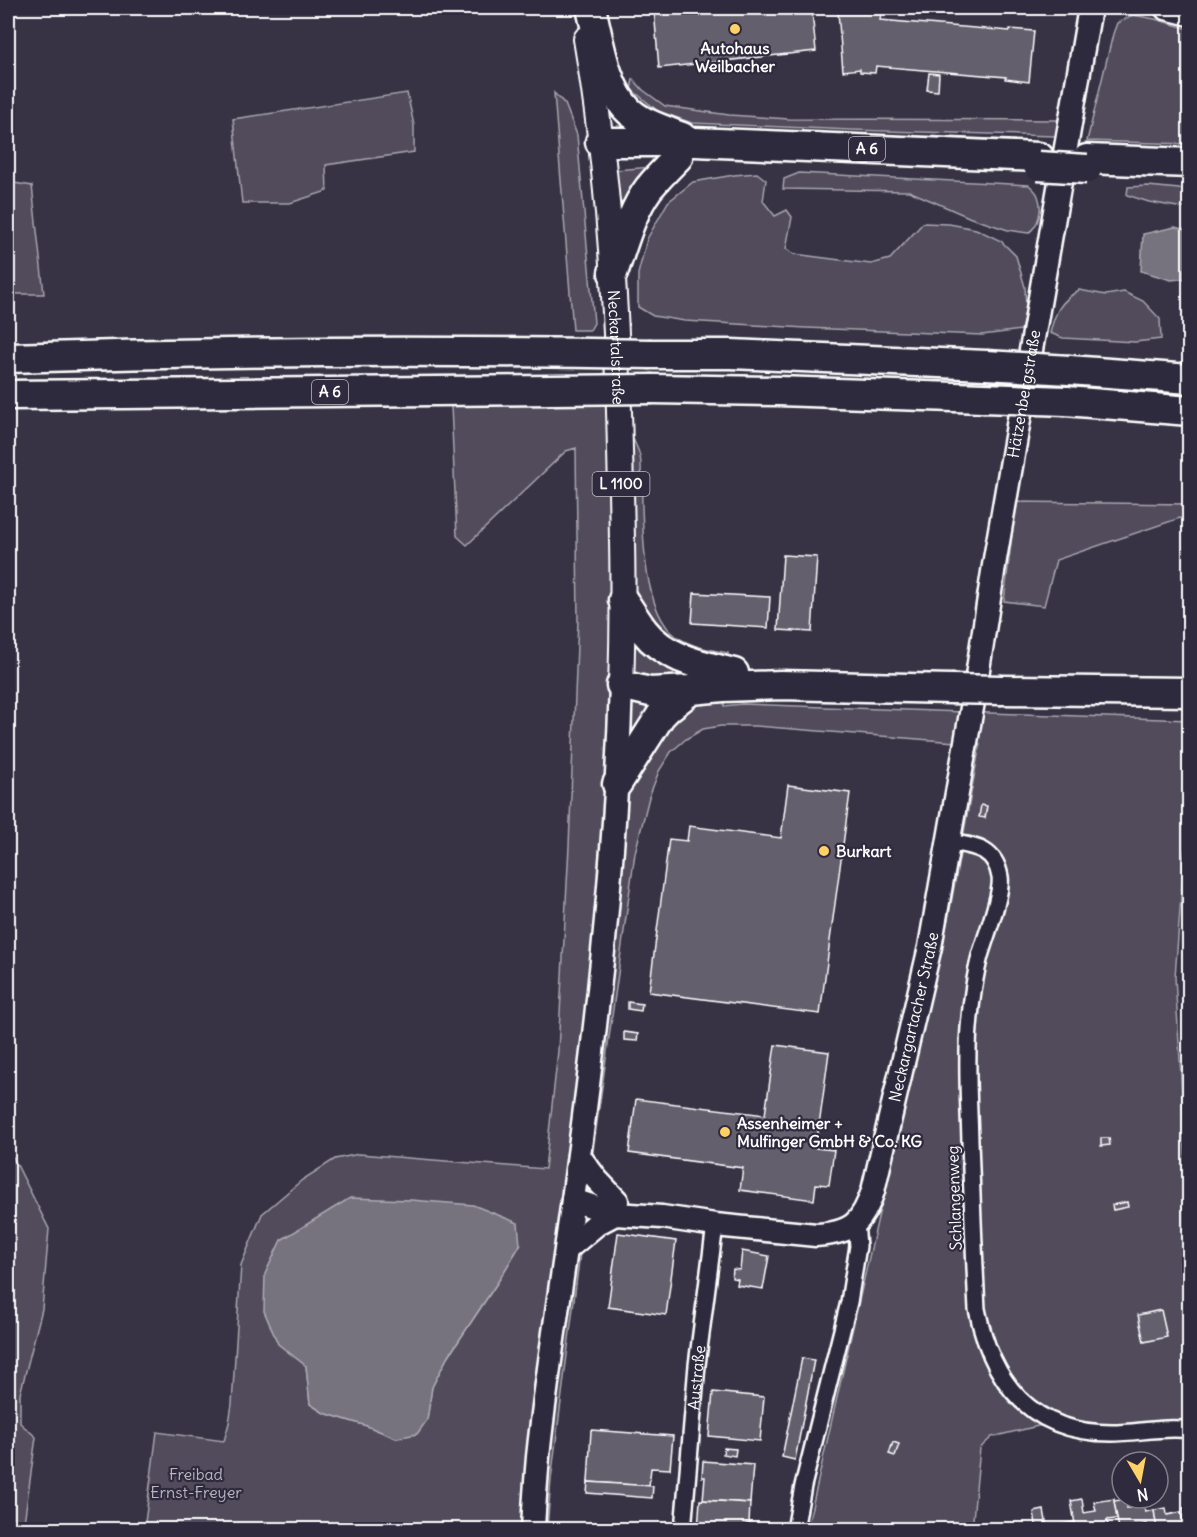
<svg xmlns="http://www.w3.org/2000/svg" width="1197" height="1537" viewBox="0 0 1197 1537" font-family="Delius,sans-serif">
	<rect width="100%" height="100%" fill="#373345"/>
	<filter id="ink" filterUnits="userSpaceOnUse"><feTurbulence type="fractalNoise" baseFrequency=".0167" numOctaves="2"/><feDisplacementMap in="SourceGraphic" scale="12" xChannelSelector="R" yChannelSelector="G"/><feConvolveMatrix kernelMatrix="1 2 1 2 8 2 1 2 1" color-interpolation-filters="sRGB"/></filter>
	<g filter="url(#ink)">
		<g fill="#514c5c" stroke="#a8a6ae" stroke-width="1.5" fill-rule="evenodd">
			<polygon points="1133,15 1155,19 1189,29 1189,144 1087,141 1113,34 1117,23"/>
			<polygon points="633,79 643,90 665,106 729,115 789,119 1059,120 1056,136 850,130 692,123 658,111 631,89"/>
			<polygon points="407,93 414,125 414,152 326,165 327,191 290,203 242,203 233,119"/>
			<polygon points="554,93 565,104 577,135 594,323 590,330 573,330"/>
			<polygon points="652,167 620,218 616,170"/>
			<polygon points="757,173 766,180 763,201 775,216 787,210 792,217 786,249 794,254 871,264 890,259 923,223 949,224 976,229 1001,241 1016,256 1025,287 1026,311 1021,330 982,335 806,328 685,321 653,316 638,307 638,274 647,239 668,202 693,182 734,175"/>
			<path d="M799 173 1029 185C1032 188 1037 192 1038 196 1043 209 1039 226 1028 233L1008 230 971 218 909 191 783 189 784 179Z"/>
			<polygon points="8,182 32,186 44,294 8,294"/>
			<polygon points="1148,186 1189,190 1189,209 1149,202 1127,195 1128,187"/>
			<path d="M1079 290 1106 295 1124 292 1143 301 1160 319 1161 339 1135 342 1063 338 1050 333C1055 312 1060 302 1079 290Z"/>
			<path d="M574 402 631 403C631 413 630 425 632 435 635 447 641 450 641 465 643 509 638 608 676 636 692 647 710 650 728 653L724 706 742 704 1189 720V825L1184 856 1175 977 1189 1209V1244L1182 1248 1180 1265 1189 1318V1421L1113 1427 1077 1423 1054 1414 1042 1425 992 1437 980 1448 972 1529H807L901 1117 949 915 980 744 756 726H721L703 729 686 739 671 752 659 771 649 797 635 853 594 1144 551 1480 547 1529 144 1530 157 1432 224 1441 229 1423 232 1404 241 1265 262 1214 302 1180 335 1159 359 1154 545 1169 558 1051 569 846 578 620 576 448 566 451 467 545 457 536 451 406ZM520 1245 499 1280 446 1360 432 1387 427 1420 396 1438 367 1426 324 1413 310 1404 306 1366Z"/>
			<polygon points="1016,502 1189,504 1189,519 1180,518 1056,560 1044,606 1004,601"/>
			<polygon points="8,1154 13,1157 49,1229 42,1309 20,1394 20,1423 36,1437 23,1530 8,1529"/>
		</g>
		<g fill="#76737f" stroke="#adabb2" stroke-width="1.5">
			<polygon points="1175,227 1189,231 1189,278 1171,280 1141,271 1143,234"/>
			<polygon points="350,1198 411,1200 473,1205 518,1223 520,1245 499,1280 446,1360 432,1387 427,1420 417,1434 396,1438 367,1426 324,1413 310,1404 306,1366 278,1344 264,1311 265,1274 281,1240"/>
		</g>
		<g fill="#635f6d" stroke="#fff" stroke-width="1.5">
			<polygon points="680,8 799,8 800,13 812,12 816,51 659,68 654,10"/>
			<polygon points="852,11 852,12 865,13 865,12 881,13 880,20 1010,31 1010,29 1034,31 1029,82 1005,79 1006,77 876,66 875,73 860,72 860,69 843,71 838,12"/>
			<polygon points="929,73 939,74 938,91 927,90"/>
			<polygon points="783,555 817,557 812,632 778,630"/>
			<polygon points="694,593 770,597 768,628 692,623"/>
			<polygon points="788,785 850,793 820,1014 649,992 669,839 687,841 689,826 781,838"/>
			<polygon points="981,805 987,806 985,818 979,817"/>
			<polygon points="628,1002 642,1004 641,1011 628,1009"/>
			<polygon points="624,1032 638,1034 637,1041 624,1040"/>
			<polygon points="775,1045 829,1052 816,1148 834,1150 829,1185 816,1184 814,1200 740,1190 743,1168 629,1153 636,1099 765,1115"/>
			<polygon points="1101,1138 1109,1138 1110,1145 1101,1146"/>
			<polygon points="1127,1202 1128,1207 1113,1210 1112,1205"/>
			<polygon points="618,1233 676,1241 666,1315 608,1307"/>
			<polygon points="742,1251 769,1256 763,1289 737,1285 738,1279 732,1278 733,1269 740,1270"/>
			<polygon points="1161,1310 1167,1337 1144,1342 1138,1315"/>
			<polygon points="802,1358 814,1360 795,1460 782,1457"/>
			<polygon points="713,1392 764,1397 760,1441 709,1436"/>
			<polygon points="591,1430 673,1436 670,1469 651,1468 649,1486 588,1482"/>
			<polygon points="893,1442 899,1444 895,1456 889,1454"/>
			<polygon points="724,1448 736,1449 735,1456 723,1454"/>
			<polygon points="703,1461 753,1465 750,1503 703,1500 705,1477 702,1477"/>
			<polygon points="588,1482 653,1486 652,1498 587,1493"/>
			<polygon points="1082,1499 1084,1513 1096,1511 1094,1502 1114,1499 1117,1519 1107,1520 1108,1525 1076,1530 1071,1501"/>
			<polygon points="1126,1499 1127,1508 1144,1505 1145,1512 1154,1510 1157,1528 1147,1530 1146,1524 1119,1529 1114,1501"/>
			<polygon points="700,1500 750,1503 749,1524 746,1524 746,1530 698,1530"/>
			<polygon points="1190,1507 1190,1520 1185,1521 1183,1508"/>
			<polygon points="1166,1508 1167,1515 1181,1512 1184,1530 1157,1530 1154,1510"/>
			<polygon points="1044,1510 1047,1527 1075,1522 1076,1530 1037,1530 1034,1512"/>
		</g>
		<g fill="none" stroke-linecap="round" stroke-linejoin="round">
			<g stroke="#fff" stroke-width="20">
				<g id="street">
					<path d="M949 842C973 846 995 847 1000 877 1003 893 985 938 980 956 974 979 971 1004 969 1028 966 1065 969 1104 970 1141 972 1197 974 1253 977 1309 992 1383 1031 1433 1112 1433 1137 1433 1165 1426 1190 1430"/>
					<path id="s1" d="M683 1530 697 1365 715 1225"/>
					<polyline points="795,1530 803,1486 849,1302 858,1246 856,1223"/>
				</g>
			</g>
			<g stroke="#fff" stroke-width="27">
				<g id="secondary">
					<polyline points="1166,8 1190,14"/>
					<polyline points="579,1156 597,1180 617,1201"/>
					<path id="s2" d="M573 1200 615 1214 662 1217 715 1225 816 1235C851 1233 862 1224 873 1191L930 947 973 702 995 559 1090 8"/>
					<polyline points="567,1249 598,1223 615,1214"/>
					<path d="M533 1530C534 1505 536 1481 538 1457 548 1361 565 1265 577 1169 599 1009 616 847 621 685"/>
				</g>
			</g>
			<g stroke="#fff" stroke-width="28">
				<g id="primary">
					<path id="s3" d="M586 39C609 174 617 312 620 450 622 528 624 607 621 685"/>
				</g>
			</g>
			<g stroke="#fff" stroke-width="33">
				<g id="highway">
					<path d="M591 8C599 39 605 88 629 111 643 124 664 130 682 137"/>
					<polyline points="600,142 695,142 1039,157"/>
					<polyline points="1087,159 1190,163"/>
					<path d="M613 273C623 245 631 212 649 188 658 177 668 167 678 157"/>
					<polyline points="651,354 731,354 986,365"/>
					<polyline points="1069,370 1190,379"/>
					<polyline points="653,389 778,391 983,398"/>
					<polyline points="1066,401 1190,411"/>
					<path d="M623 600C630 610 637 622 644 631 666 659 702 665 734 673"/>
					<polyline points="621,685 650,692 691,690 723,687 781,685 951,689"/>
					<polyline points="1002,690 1190,692"/>
					<polyline points="617,784 661,715 668,708 691,690"/>
				</g>
			</g>
			<use href="#street" stroke="#2f2a3d" stroke-width="15"/>
			<use href="#secondary" stroke="#2f2a3d" stroke-width="22"/>
			<use href="#primary" stroke="#2f2a3d" stroke-width="24"/>
			<use href="#highway" stroke="#2f2a3d" stroke-width="28"/>
			<g stroke="#fff" stroke-width="33" stroke-linecap="butt">
				<g id="highway-bridge">
					<polyline points="1038,166 1087,169"/>
					<path d="M8 358C222 351 437 350 651 354"/>
					<polyline points="986,365 1069,370"/>
					<polyline points="8,395 653,389"/>
					<polyline points="983,398 1066,401"/>
					<polyline points="951,689 1002,690"/>
				</g>
			</g>
			<use href="#highway-bridge" stroke="#2f2a3d" stroke-width="28"/>
		</g>
	</g>
	<g fill="#ffd166" stroke="#2f2a3d" stroke-width="2">
		<circle cx="735" cy="29" r="6"/>
		<circle cx="824" cy="851" r="6"/>
		<circle cx="725" cy="1132" r="6"/>
	</g>
	<g text-anchor="middle" stroke-width="4.5" stroke-linejoin="round" paint-order="stroke">
		<g fill="#2f2a3d" stroke="#c1bfc5" stroke-width="1.5">
			<rect x="849" y="137" width="36" height="24" rx="4.5"/>
			<rect x="312" y="380" width="36" height="24" rx="4.5"/>
			<rect x="592.5" y="472" width="57" height="24" rx="4.5"/>
		</g>
		<g font-size="15" font-weight="bold" fill="#fff">
			<text x="867" y="154">A 6</text>
			<text x="330" y="397">A 6</text>
			<text x="621" y="489">L 1100</text>
		</g>
		<g font-size="16" font-weight="bold" fill="#fff" stroke="#2f2a3d" text-anchor="start">
			<text x="735" y="54" text-anchor="middle">Autohaus<tspan x="735" dy="18">Weilbacher</tspan></text>
			<text x="836" y="857">Burkart</text>
			<text x="737" y="1129">Assenheimer +<tspan x="737" dy="18">Mulfinger GmbH &amp; Co. KG</tspan></text>
		</g>
		<g font-size="16" fill="#fff" stroke="#2f2a3d">
			<text dy="6" stroke="none"><textPath href="#s3" startOffset="310">Neckartalstraße</textPath></text>
			<text dy="6" stroke="none"><textPath href="#s2" startOffset="1137">Hätzenbergstraße</textPath></text>
			<text dy="6" stroke="none"><textPath href="#s2" startOffset="504">Neckargartacher Straße</textPath></text>
			<text transform="translate(954 1198) rotate(-92)" y="6">Schlangenweg</text>
			<text dy="6" stroke="none"><textPath href="#s1" startOffset="153">Austraße</textPath></text>
		</g>
		<g font-size="16" fill="#b9b7be" stroke="#2f2a3d">
			<text x="196" y="1480">Freibad<tspan x="196" dy="18">Ernst-Freyer</tspan></text>
		</g>
	</g>
	<rect width="1197" height="1537" fill="none" stroke="#2f2a3d" stroke-width="30"/>
	<rect x="15" y="15" width="1167" height="1507" fill="none" stroke="#fff" stroke-width="2" filter="url(#ink)"/>
	<g transform="translate(1140 1480) rotate(170)"><circle r="28" fill="#2f2a3d" stroke="#827f8b" stroke-width="1.5"/>
	<path d="M0-4.5L10 22L0 15L-10 22Z" fill="#ffd166"/>
	<text y="-9" font-size="16" font-weight="bold" text-anchor="middle" fill="#ffffff">N</text>
	</g>
</svg>
